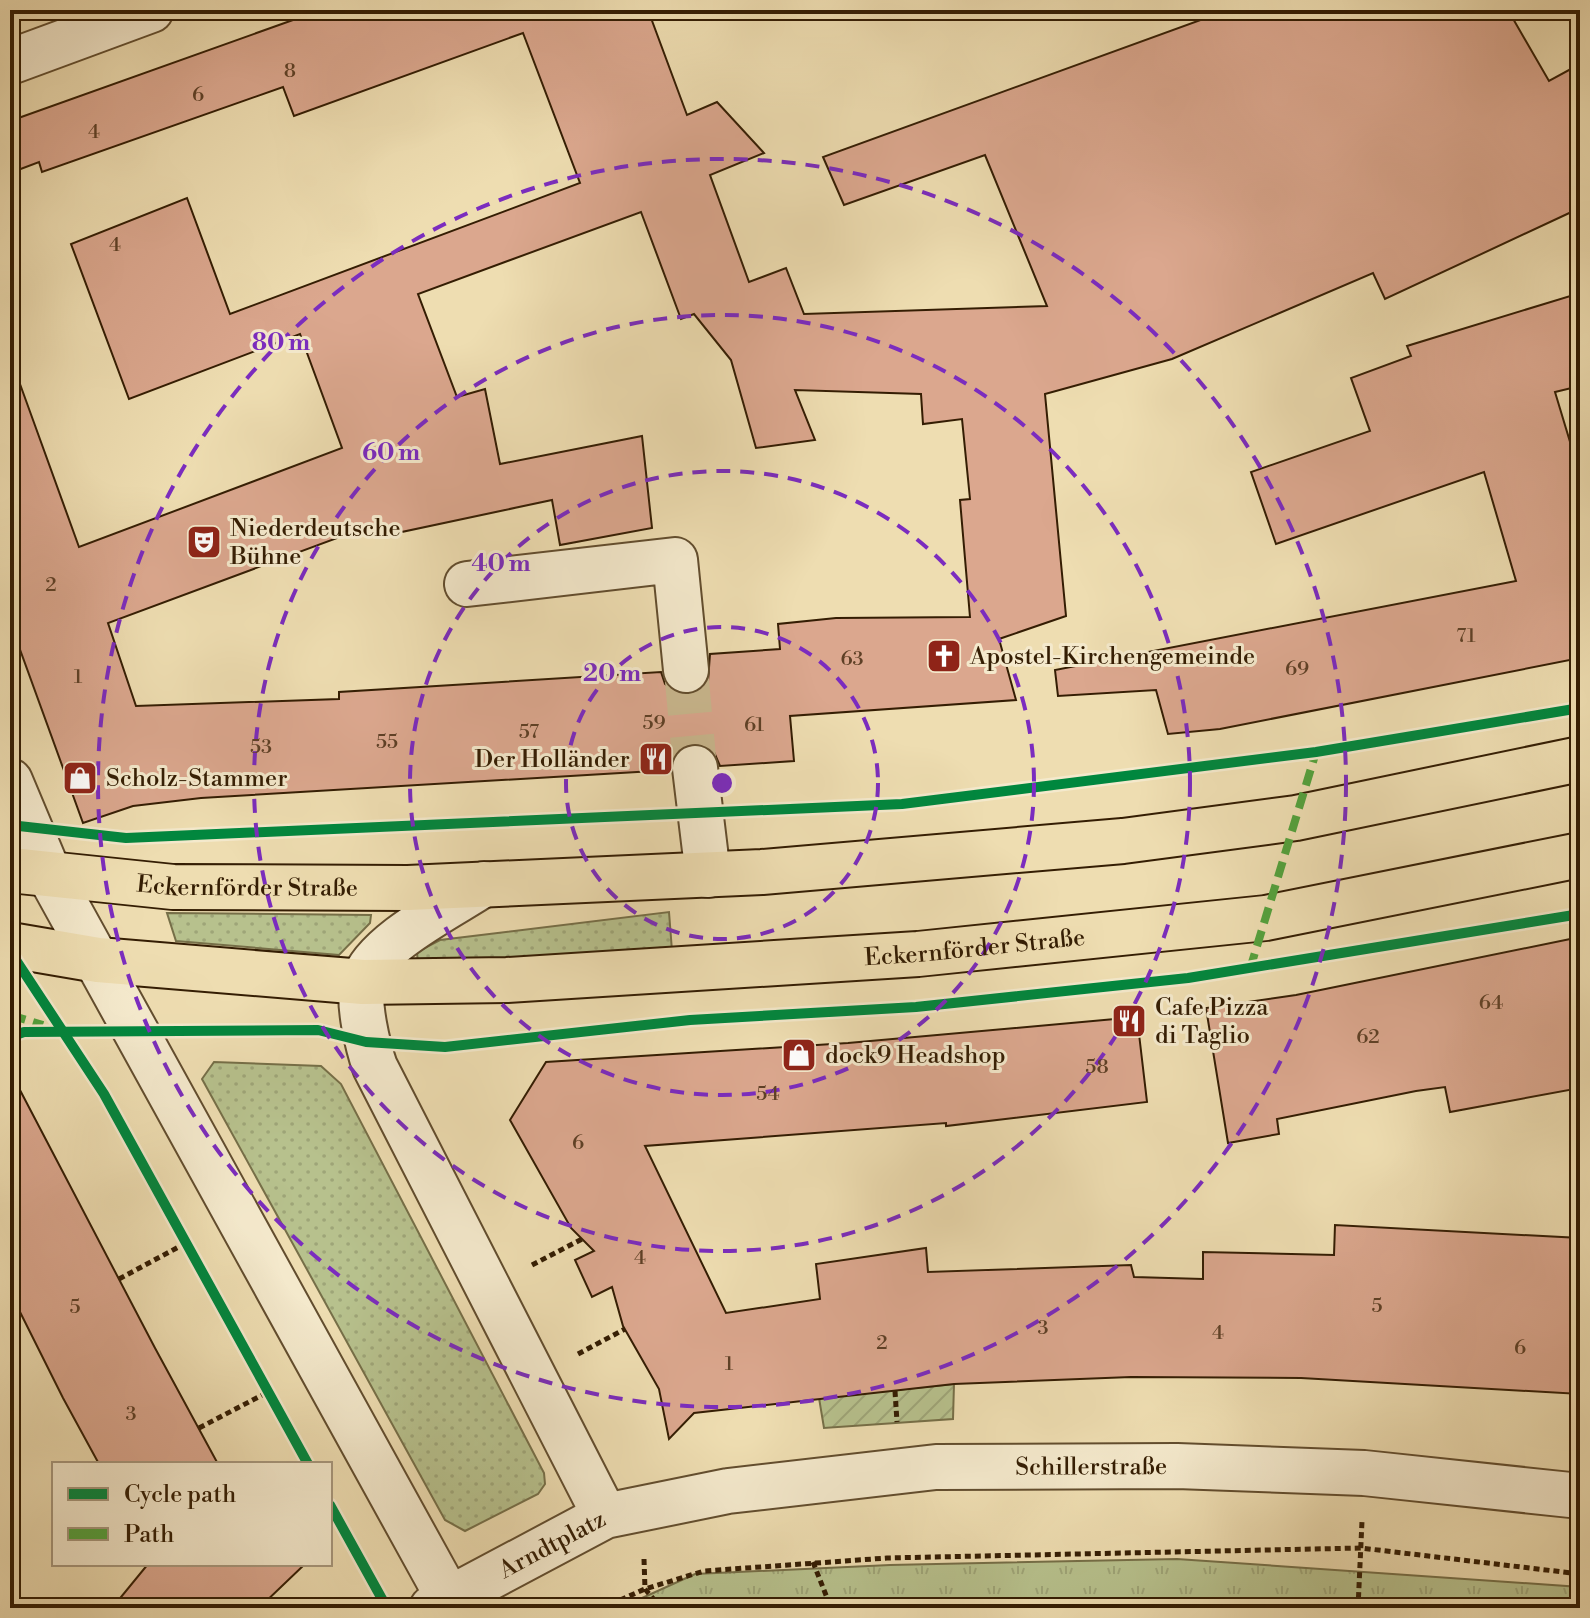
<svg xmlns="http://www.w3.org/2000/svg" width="1590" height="1618" viewBox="0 0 1590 1618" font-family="'Libre Bodoni',serif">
	<defs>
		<pattern id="grass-dots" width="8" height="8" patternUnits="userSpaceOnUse" patternTransform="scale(2)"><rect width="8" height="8" fill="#b7c18d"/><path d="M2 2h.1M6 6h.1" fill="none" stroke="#9ea578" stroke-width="1.8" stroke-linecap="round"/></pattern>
		<pattern id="park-tufts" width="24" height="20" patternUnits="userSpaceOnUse" patternTransform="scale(2)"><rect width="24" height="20" fill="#b7c18d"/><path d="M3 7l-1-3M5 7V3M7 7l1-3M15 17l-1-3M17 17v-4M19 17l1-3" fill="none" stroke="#9ea578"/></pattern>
		<pattern id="garden-furrows" width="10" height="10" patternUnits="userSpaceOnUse" patternTransform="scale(2)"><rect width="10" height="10" fill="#b7c18d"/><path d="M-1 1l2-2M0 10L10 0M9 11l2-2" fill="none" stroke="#9ea578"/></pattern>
	</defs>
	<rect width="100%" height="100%" fill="#eeddb1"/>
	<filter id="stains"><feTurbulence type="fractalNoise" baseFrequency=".0025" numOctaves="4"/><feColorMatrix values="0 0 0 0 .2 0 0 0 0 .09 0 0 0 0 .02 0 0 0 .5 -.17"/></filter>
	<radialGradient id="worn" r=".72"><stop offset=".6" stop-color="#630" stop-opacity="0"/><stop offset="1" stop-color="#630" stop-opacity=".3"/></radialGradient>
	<g fill="url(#grass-dots)" stroke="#766f48" stroke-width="2">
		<polygon points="669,912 672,951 418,964 417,952 440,940"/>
		<polygon points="167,913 371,915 370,923 339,955 176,941"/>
		<polygon points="214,1062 321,1066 341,1084 544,1473 545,1484 538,1494 465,1531 445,1520 202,1079"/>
	</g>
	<polygon fill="url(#park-tufts)" stroke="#766f48" stroke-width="2" points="1177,1559 1580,1587 1580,1608 620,1608 695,1574 890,1565"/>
	<polygon fill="url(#garden-furrows)" stroke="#766f48" stroke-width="2" points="954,1384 953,1419 824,1428 819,1398"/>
	<g fill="#dba78e" stroke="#341d03" stroke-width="2" fill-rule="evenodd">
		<path d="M321 10H648L687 115 717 102 764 153 710 175 749 282 786 268 804 314 1047 306 985 155 844 205 823 157 1228 10H1508L1549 81 1580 64V208L1385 299 1373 273 1172 359 1045 394 1066 616 999 639 1016 700 790 716 794 761 720 766 714 752 704 745 693 743 679 749 672 759 670 770 201 798 133 806 83 823 10 622V374L16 373 79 547 342 448 300 334 129 399 71 244 187 198 230 314 580 183 523 33 294 116 283 87 42 172 39 162 10 173V121ZM641 212 681 319 694 314 731 360 756 448 815 440 795 390 921 394 923 424 962 419 970 499 960 500 970 617 836 618 778 624 780 649 710 654 708 681 701 690 689 695 675 692 665 684 661 672 339 692V699L136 706 108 623 372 525 378 537 552 500 560 545 652 528 642 436 500 464 485 389 457 397 418 294Z"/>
		<polygon points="1580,293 1580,386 1555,392 1580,475 1580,658 1220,729 1168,734 1156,690 1058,696 1055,670 1516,581 1484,472 1276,544 1251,472 1370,431 1351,378 1411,356 1407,346"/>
		<polygon points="1580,937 1580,1088 1450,1112 1445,1087 1416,1091 1277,1119 1279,1134 1228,1143 1206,1008 1296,995"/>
		<polygon points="1137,1017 1147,1102 946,1126 946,1123 645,1146 726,1313 820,1299 816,1264 926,1248 928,1272 1131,1265 1134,1277 1203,1279 1203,1252 1334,1255 1335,1225 1580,1238 1580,1394 1301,1378 1131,1377 954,1384 694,1413 669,1439 659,1389 623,1326 612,1287 592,1297 575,1260 594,1251 571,1228 510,1120 546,1062 848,1043"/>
		<polygon points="10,1071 155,1348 218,1464 99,1464 63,1398 10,1292"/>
		<polygon points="148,1564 305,1564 259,1608 112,1608"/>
	</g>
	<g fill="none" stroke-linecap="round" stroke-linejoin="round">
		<polyline stroke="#c9b78e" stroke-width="44" stroke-dasharray="44 22" stroke-linecap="butt" points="686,670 695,768"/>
		<g stroke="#624d2e" stroke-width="48">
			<g id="minor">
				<polyline points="10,62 151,10"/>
				<polyline points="467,584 675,560 686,670"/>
				<polyline points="695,768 708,875"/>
				<polyline points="10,781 49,874 448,1597"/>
				<path d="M484 884C451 906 375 943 363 981 357 1003 368 1047 375 1067L605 1516"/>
				<path id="s1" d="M432 1608 605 1516 728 1491 936 1467 1177 1466 1364 1473 1580 1496"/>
			</g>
		</g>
		<g stroke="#341d03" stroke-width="48">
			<g id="major">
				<path id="s2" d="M10 870 173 887 408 888 762 872 1123 841 1296 818 1580 759"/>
				<path id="s3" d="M10 945 98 960 363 982 507 980 918 954 1266 918 1580 855"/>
			</g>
		</g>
		<g stroke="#341d03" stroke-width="5" stroke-dasharray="6 4" stroke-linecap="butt">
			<polyline points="532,1265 582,1239"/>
			<polyline points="119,1279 186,1243"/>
			<polyline points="578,1354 625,1329"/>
			<polyline points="895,1391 897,1422"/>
			<polyline points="199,1428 268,1392"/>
			<polyline points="644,1559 645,1589 661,1608"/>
			<polyline points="813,1562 831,1608"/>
			<polyline points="602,1608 645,1589 704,1571 887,1558 1361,1548 1580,1574"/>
			<polyline points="1358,1608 1362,1521"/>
		</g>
		<use href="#minor" stroke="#f4e9cc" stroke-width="44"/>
		<use href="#major" stroke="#eeddb1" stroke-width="44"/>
		<g stroke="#53a23d" stroke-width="8" stroke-dasharray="16 8" stroke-linecap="butt">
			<polyline points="1250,969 1316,752"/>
			<polyline points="10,1015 43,1025"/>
		</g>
		<g stroke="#f4e9cc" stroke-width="15">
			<g id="cycleway">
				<polyline points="10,825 126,838 902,804 1316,752 1580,708"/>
				<polyline points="10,951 104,1094 308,1464"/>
				<polyline points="10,1037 24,1032 318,1030 366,1042 445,1047 690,1020 916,1007 1188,978 1580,914"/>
				<polyline points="330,1505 387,1608"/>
			</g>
		</g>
		<use href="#cycleway" stroke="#00873e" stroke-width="10"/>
	</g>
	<g fill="none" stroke="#7b2cbf" stroke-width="4" stroke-dasharray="14 10">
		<circle cx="722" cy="783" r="156"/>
		<circle cx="722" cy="783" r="312"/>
		<circle cx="722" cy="783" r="468"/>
		<circle cx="722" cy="783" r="624"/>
	</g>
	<defs>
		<g id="theatre-square" transform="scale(1.8)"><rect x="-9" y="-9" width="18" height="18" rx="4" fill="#8f2418" stroke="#f4e9cc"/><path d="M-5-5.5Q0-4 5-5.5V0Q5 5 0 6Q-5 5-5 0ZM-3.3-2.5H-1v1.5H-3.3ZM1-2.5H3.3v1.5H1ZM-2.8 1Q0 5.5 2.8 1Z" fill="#fff"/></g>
		<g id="church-square" transform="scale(1.8)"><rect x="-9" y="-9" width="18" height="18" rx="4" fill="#8f2418" stroke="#f4e9cc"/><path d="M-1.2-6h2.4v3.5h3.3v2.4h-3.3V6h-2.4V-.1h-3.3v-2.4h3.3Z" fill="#fff"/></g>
		<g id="restaurant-square" transform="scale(1.8)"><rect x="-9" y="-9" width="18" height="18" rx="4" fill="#8f2418" stroke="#f4e9cc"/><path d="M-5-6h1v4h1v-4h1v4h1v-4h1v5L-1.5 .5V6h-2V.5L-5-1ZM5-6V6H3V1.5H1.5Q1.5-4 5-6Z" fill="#fff"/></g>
		<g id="shop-square" transform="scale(1.8)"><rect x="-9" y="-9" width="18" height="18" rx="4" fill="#8f2418" stroke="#f4e9cc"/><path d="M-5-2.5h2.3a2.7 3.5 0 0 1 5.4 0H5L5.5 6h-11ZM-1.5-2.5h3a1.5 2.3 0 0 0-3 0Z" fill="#fff"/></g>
	</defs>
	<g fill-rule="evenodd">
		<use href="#theatre-square" x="204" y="542"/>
		<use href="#church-square" x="944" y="656"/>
		<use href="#restaurant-square" x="656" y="759"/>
		<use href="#shop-square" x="80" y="778"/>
		<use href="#restaurant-square" x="1129" y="1021"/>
		<use href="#shop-square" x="799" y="1055"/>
	</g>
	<g text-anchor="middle" stroke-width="6" stroke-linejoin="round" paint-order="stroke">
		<g font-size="20" fill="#5e4026">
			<text x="290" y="77">8</text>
			<text x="198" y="101">6</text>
			<text x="94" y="138">4</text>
			<text x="115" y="251">4</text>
			<text x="51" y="591">2</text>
			<text x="1466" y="642">71</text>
			<text x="852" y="665">63</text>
			<text x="1297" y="675">69</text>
			<text x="78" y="683">1</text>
			<text x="654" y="729">59</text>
			<text x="754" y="731">61</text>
			<text x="529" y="738">57</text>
			<text x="387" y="748">55</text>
			<text x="261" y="753">53</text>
			<text x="1491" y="1009">64</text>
			<text x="1368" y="1043">62</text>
			<text x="1097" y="1073">58</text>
			<text x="768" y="1100">54</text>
			<text x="578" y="1149">6</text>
			<text x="640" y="1264">4</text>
			<text x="1377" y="1312">5</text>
			<text x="75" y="1313">5</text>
			<text x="1043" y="1334">3</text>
			<text x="1218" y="1339">4</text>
			<text x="882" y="1349">2</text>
			<text x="1520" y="1354">6</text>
			<text x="729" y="1370">1</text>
			<text x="131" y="1420">3</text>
		</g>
		<g font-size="24" fill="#341d03" stroke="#f4e9cc" text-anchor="start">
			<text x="230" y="536">Niederdeutsche<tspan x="230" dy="28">Bühne</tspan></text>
			<text x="970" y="664">Apostel-Kirchengemeinde</text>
			<text x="630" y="767" text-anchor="end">Der Holländer</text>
			<text x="106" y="786">Scholz-Stammer</text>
			<text x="1155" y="1015">Cafe Pizza<tspan x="1155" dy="28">di Taglio</tspan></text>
			<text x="825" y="1063">dock9 Headshop</text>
		</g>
		<g font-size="24" fill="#341d03" stroke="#f4e9cc">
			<text dy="8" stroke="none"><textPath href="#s2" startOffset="238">Eckernförder Straße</textPath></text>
			<text dy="8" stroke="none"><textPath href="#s3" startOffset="968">Eckernförder Straße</textPath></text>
			<text dy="8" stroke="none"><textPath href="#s1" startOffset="686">Schillerstraße</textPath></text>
			<text dy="8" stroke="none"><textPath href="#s1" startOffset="136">Arndtplatz</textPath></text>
		</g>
	</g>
	<circle cx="722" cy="783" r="12" fill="#7b2cbf" stroke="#f4e9cc" stroke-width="4"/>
	<g font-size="24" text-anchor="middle" font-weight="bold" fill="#7b2cbf" stroke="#f4e9cc" stroke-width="6" stroke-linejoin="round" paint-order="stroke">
		<text x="281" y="350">80 m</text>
		<text x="391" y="460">60 m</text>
		<text x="501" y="571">40 m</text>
		<text x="612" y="681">20 m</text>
	</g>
	<rect width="1590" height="1618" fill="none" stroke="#eeddb1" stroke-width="40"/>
	<rect x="12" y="12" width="1566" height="1594" fill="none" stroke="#341d03" stroke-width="4"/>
	<rect x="20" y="20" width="1550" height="1578" fill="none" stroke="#341d03" stroke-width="2"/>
	<rect x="52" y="1462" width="280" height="104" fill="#f4e9cc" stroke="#a7977c" stroke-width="2"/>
	<rect x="68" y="1488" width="40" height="12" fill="#00873e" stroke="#a7977c" stroke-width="2"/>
	<text x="124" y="1502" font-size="24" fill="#341d03">Cycle path</text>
	<rect x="68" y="1528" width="40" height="12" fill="#53a23d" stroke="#a7977c" stroke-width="2"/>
	<text x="124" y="1542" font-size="24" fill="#341d03">Path</text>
	<rect width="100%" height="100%" filter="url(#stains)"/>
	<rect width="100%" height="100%" fill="url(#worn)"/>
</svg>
